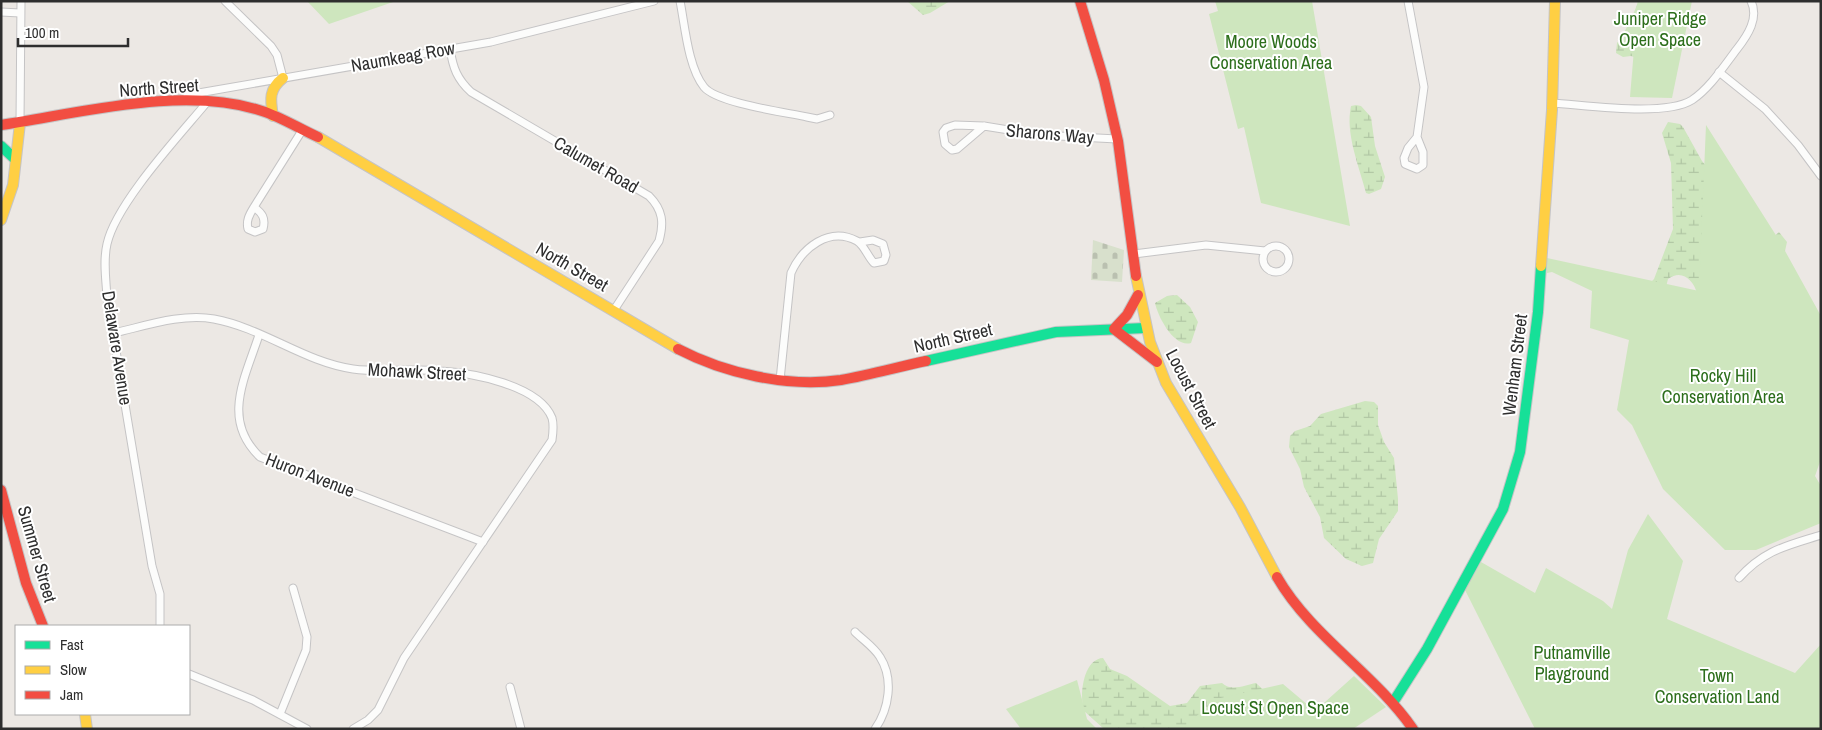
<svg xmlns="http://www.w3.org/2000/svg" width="1822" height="730" viewBox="0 0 1822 730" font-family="'Archivo Narrow',sans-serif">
	<defs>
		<pattern id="wetland-marsh" width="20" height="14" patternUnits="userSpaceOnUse" patternTransform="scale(1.25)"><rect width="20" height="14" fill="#cee6be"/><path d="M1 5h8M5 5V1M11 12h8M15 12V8" fill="none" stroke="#b1c6a4"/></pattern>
		<pattern id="cemetery-stones" width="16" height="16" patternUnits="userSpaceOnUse" patternTransform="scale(1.25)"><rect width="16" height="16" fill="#d8e0cc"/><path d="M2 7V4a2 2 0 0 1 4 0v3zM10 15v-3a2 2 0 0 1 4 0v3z" fill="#bac0b0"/></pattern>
	</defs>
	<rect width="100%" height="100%" fill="#ece8e4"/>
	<g fill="url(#wetland-marsh)">
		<polygon points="907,1 950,1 930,13 923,15"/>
		<path d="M1638 1 1642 60 1631 56 1623 57 1616 53 1617 43C1623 37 1636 10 1638 1Z"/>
		<path d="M1356 105 1361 106 1371 117 1375 146 1385 177 1381 189 1369 194 1366 193C1359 166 1345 133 1351 106Z"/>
		<path d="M1668 122 1680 124 1683 127 1702 161 1769 241 1779 232 1787 242 1785 251 1697 293C1693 280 1682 269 1668 279L1665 291 1645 288 1654 279 1673 229 1671 163 1662 133Z"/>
		<path d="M1177 295 1190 307 1198 322 1191 343C1174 348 1158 317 1155 303L1167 296Z"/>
		<polygon points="1365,401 1374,402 1378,406 1378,425 1384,442 1394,458 1398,499 1398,511 1379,539 1373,563 1362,566 1346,559 1324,538 1320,517 1304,487 1300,469 1289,447 1290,436 1295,431 1310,426 1321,414"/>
		<path d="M1103 658 1110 669 1127 676 1170 706 1187 703 1200 686 1222 683C1231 692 1245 685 1256 683L1269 695 1331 729H1104L1084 711C1079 696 1083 659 1103 658Z"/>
	</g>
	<polygon fill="url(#cemetery-stones)" points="1093,240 1124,250 1122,282 1091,280"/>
	<g fill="#cee6be">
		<polygon points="307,1 396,1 329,24"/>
		<polygon points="1215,1 1312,1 1350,226 1261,203 1244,127 1238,129 1209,14 1218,11"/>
		<polygon points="1638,1 1692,1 1672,98 1630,97"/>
		<polygon points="1706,125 1779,240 1821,316 1821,459 1815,476 1821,486 1821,523 1756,550 1725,550 1663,489 1632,425 1617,410 1629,340 1590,328 1592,291 1552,272 1547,273 1547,258 1699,291"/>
		<polygon points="1648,514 1683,561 1667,619 1795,673 1821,644 1821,729 1535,729 1465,590 1481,562 1535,593 1546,568 1603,601 1612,609 1628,550"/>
		<polygon points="1354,676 1386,707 1353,729 1182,729 1216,699 1283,684 1315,711"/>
		<polygon points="1077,680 1087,719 1097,729 1021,729 1006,709"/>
	</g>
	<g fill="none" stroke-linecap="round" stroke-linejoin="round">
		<g stroke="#c5c4c5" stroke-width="9">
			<g id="street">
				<polyline points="225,1 271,46 277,55 283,78"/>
				<path d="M680 1C685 26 688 67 704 87 717 103 784 112 807 117L817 119 830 115"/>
				<polyline points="1408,1 1424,87 1417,137 1408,148 1404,158 1405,164 1417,169 1423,165 1423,152 1417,137"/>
				<polyline points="1,12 20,13"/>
				<path d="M450 49C453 68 457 79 471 92L649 196C663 210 664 223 659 241L614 310"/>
				<polyline points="1719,72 1765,109 1798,145 1821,176"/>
				<polyline points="187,95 491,42 654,1"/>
				<path d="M1552 103C1586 105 1665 117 1692 100 1710 88 1724 66 1737 49 1748 35 1759 18 1751 1"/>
				<polyline points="20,123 21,1"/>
				<polyline points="984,126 957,149 952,150 945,144 943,132 946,128 955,125 984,126 1040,135 1117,139"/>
				<path d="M254 207C262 213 266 218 263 229L255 232 248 229C246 221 249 215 254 207L303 129"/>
				<circle cx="1276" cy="259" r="13"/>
				<polyline points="1134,254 1206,245 1265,251"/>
				<path d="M114 333C145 326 182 313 214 319 263 328 304 362 353 369 382 373 412 368 441 371 472 373 539 385 552 418 554 425 553 433 552 440L404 658 378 710 368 720 353 729"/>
				<path d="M259 335C245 378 221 420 260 457L483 542"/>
				<path d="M780 380 791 273C802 248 829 226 857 241 864 245 868 257 874 263L884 261 886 255 883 244 873 240 860 242"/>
				<path d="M1739 578C1764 550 1786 546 1821 535"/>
				<path d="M160 626V594L152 566 107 297C106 280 103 261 107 244 116 203 180 135 208 101"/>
				<path d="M855 632C863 640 874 647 880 657 894 679 889 709 875 729"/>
				<polyline points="189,674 253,700 307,729"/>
				<polyline points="510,687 521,729"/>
				<polyline points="280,714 306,650 307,637 293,588"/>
			</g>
		</g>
		<g stroke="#c5c4c5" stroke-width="12">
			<g id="fast">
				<polyline points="1,146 15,159"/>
				<polyline points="926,361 1056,332 1145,328"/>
				<polyline points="1394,701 1427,649 1503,509 1520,452 1538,312 1541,266"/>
			</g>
		</g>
		<g stroke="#c5c4c5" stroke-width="12">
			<g id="slow">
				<path d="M273 116C270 99 269 89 283 78"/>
				<polyline points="318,137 678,349"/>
				<polyline points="1,220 13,185 20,123"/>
				<polyline points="1541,266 1552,110 1555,1"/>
				<polyline points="1136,276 1150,342 1166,383 1240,507 1277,577"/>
				<polyline points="85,714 87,729"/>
			</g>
		</g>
		<g stroke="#c5c4c5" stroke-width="12">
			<g id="jam">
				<polyline points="1080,1 1104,80 1118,141 1136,276"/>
				<path d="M1 125C81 113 184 85 262 111 281 117 300 129 318 137"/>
				<polyline points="1138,295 1127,315 1114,329 1157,362"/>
				<path d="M678 349C724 373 788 388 841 380 869 375 898 367 926 361"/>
				<polyline points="1,490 26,583 43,626"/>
				<path d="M1277 577C1311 636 1374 673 1413 729"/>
			</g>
		</g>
		<use href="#street" stroke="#fcfcfb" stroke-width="7"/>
		<use href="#fast" stroke="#16e098" stroke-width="10"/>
		<use href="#slow" stroke="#ffcf43" stroke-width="10"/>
		<use href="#jam" stroke="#f24e42" stroke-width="10"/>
	</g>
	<g text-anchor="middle" stroke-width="4" stroke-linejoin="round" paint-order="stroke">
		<g font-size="18" fill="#2c6e1b" stroke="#fff">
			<text x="1660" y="25">Juniper Ridge<tspan x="1660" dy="21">Open Space</tspan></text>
			<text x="1271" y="48">Moore Woods<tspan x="1271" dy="21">Conservation Area</tspan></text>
			<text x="1723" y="382">Rocky Hill<tspan x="1723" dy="21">Conservation Area</tspan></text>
			<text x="1572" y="659">Putnamville<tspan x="1572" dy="21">Playground</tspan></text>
			<text x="1717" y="682">Town<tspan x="1717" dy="21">Conservation Land</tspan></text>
			<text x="1275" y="714">Locust St Open Space</text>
		</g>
		<g font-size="18" fill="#2e2e2e" stroke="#fff">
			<text transform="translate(403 57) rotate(-10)" y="6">Naumkeag Row</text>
			<text transform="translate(159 88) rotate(-4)" y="6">North Street</text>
			<text transform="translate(1050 134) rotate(5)" y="6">Sharons Way</text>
			<text transform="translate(596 165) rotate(30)" y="6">Calumet Road</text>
			<text transform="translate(572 267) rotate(30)" y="6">North Street</text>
			<text transform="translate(953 338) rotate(-13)" y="6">North Street</text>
			<text transform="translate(117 348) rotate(81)" y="6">Delaware Avenue</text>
			<text transform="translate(1515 365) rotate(-83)" y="6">Wenham Street</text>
			<text transform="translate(417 372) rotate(3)" y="6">Mohawk Street</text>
			<text transform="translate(1191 389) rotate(62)" y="6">Locust Street</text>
			<text transform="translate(310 475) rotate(21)" y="6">Huron Avenue</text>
			<text transform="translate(37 554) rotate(74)" y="6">Summer Street</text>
		</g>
	</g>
	<rect width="1822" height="730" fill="none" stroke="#2e2e2e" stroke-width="5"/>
	<rect x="15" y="625" width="175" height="90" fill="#ffffff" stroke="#ababab"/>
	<rect x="25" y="641" width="25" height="8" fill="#16e098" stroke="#ababab"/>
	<text x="60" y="650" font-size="15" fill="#2e2e2e">Fast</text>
	<rect x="25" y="666" width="25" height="8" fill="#ffcf43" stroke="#ababab"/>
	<text x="60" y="675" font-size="15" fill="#2e2e2e">Slow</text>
	<rect x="25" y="691" width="25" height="8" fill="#f24e42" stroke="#ababab"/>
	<text x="60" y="700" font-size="15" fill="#2e2e2e">Jam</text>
	<path d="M18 38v8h110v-8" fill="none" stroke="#2e2e2e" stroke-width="2.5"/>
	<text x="25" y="38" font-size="15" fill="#2e2e2e" stroke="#ffffff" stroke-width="4" paint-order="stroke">100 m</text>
</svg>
